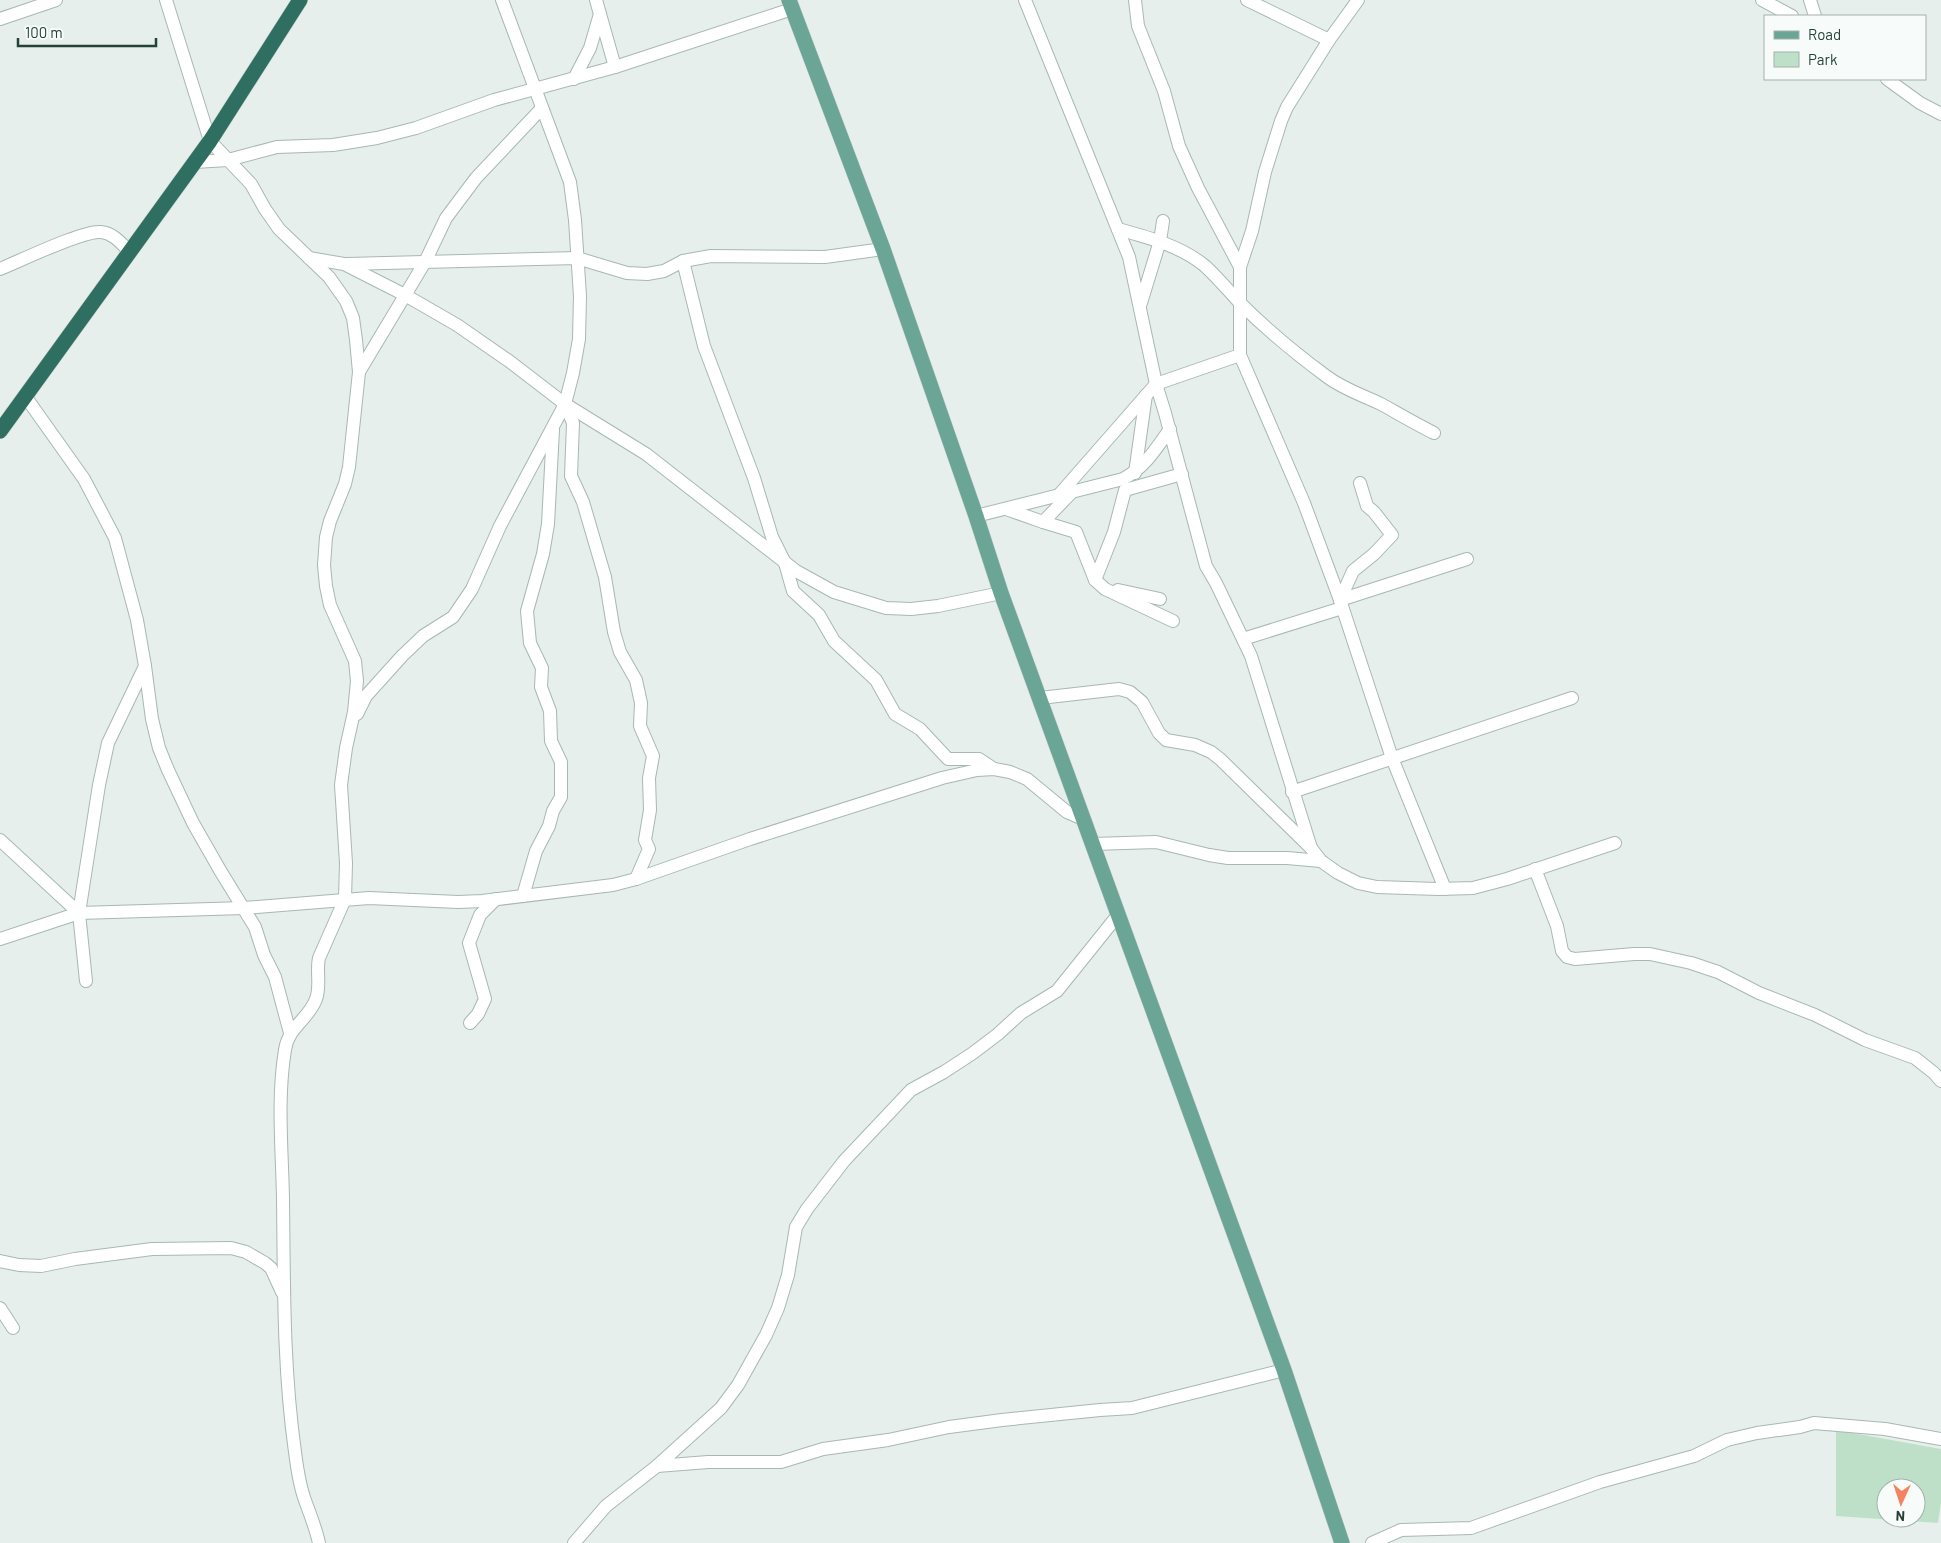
<svg xmlns="http://www.w3.org/2000/svg" width="1941" height="1543" viewBox="0 0 1941 1543" font-family="Barlow,sans-serif">
	<rect width="100%" height="100%" fill="#e6efeb"/>
	<path fill="#bfe0c8" fill-rule="evenodd" d="M1836 1430 1941 1449V1503L1938 1523 1836 1516ZM1886 1488H1916V1518H1886Z"/>
	<g fill="none" stroke-linecap="round" stroke-linejoin="round">
		<g stroke="#a8b8b2" stroke-width="14">
			<g id="minor">
				<path d="M166 0 210 141 251 184 265 209 279 229 329 277 346 301 353 318 356 340 359 372 349 467 345 484 330 521 326 537 324 565 326 586 330 605 355 661 357 681 354 712 346 748 341 785 346 863 345 899 319 958C316 971 321 987 316 999 309 1019 288 1027 285 1050 277 1098 282 1149 283 1198 284 1283 283 1367 295 1452 297 1468 300 1488 306 1503 311 1517 316 1529 319 1543"/>
				<polyline points="596,0 615,67"/>
				<polyline points="1025,0 1129,257 1156,384 1165,413 1203,555 1206,566 1216,583 1251,656 1311,848"/>
				<polyline points="1135,0 1138,26 1164,91 1179,146 1198,188 1240,267"/>
				<polyline points="1247,0 1329,40"/>
				<polyline points="1762,0 1792,16"/>
				<polyline points="1810,0 1815,16"/>
				<polyline points="0,19 56,0"/>
				<polyline points="574,79 590,48 600,14"/>
				<polyline points="1887,79 1920,103 1941,114"/>
				<polyline points="195,162 228,160 277,147 333,145 377,138 416,128 494,100 615,67 792,9"/>
				<path d="M1118 229C1147 237 1181 246 1205 266 1217 277 1228 290 1239 302 1266 329 1296 354 1326 376 1343 389 1362 395 1381 404 1399 414 1416 424 1434 433"/>
				<polyline points="309,258 344,264 405,295 457,325 509,361 565,404 646,454 796,571 834,592 886,608 911,609 938,606 1001,593"/>
				<polyline points="683,261 704,346 754,478 772,537 785,563 793,591 819,615 834,641 876,680 895,714 920,729 948,759 979,759 994,769"/>
				<polyline points="347,264 577,258 627,273 647,274 664,271 683,261 711,256 825,257 883,249"/>
				<path d="M0 269C20 261 83 230 101 232 113 233 121 243 129 251"/>
				<polyline points="1141,303 1160,241 1163,221"/>
				<polyline points="1240,355 1304,503 1340,600 1392,758 1445,889"/>
				<polyline points="359,372 425,262 446,218 476,178 542,108"/>
				<polyline points="25,396 84,479 115,538 137,620 145,666 108,743 99,785 79,913"/>
				<polyline points="565,404 573,423 571,476 583,502 605,577 614,632 620,652 636,680 641,703 640,726 653,756 649,778 650,810 645,840 649,849 636,879"/>
				<polyline points="1135,473 1146,395"/>
				<polyline points="1058,496 1156,384 1240,355 1240,267 1252,231 1265,172 1281,121 1287,107 1329,40 1358,0"/>
				<polyline points="1006,509 1043,522 1072,492"/>
				<path d="M976 516 1123 479C1144 468 1156 449 1170 429"/>
				<polyline points="1043,522 1076,532 1095,580 1114,532 1125,490 1182,474"/>
				<polyline points="1095,580 1105,589 1173,621"/>
				<polyline points="1118,590 1160,599"/>
				<polyline points="1340,600 1353,571 1374,554 1392,535 1374,512 1367,506 1360,483"/>
				<polyline points="1340,600 1467,559"/>
				<polyline points="1243,639 1342,608"/>
				<polyline points="145,666 152,719 159,748 168,770 193,823 221,872 255,927 264,955 275,977 290,1033"/>
				<polyline points="1040,698 1119,689 1130,692 1142,702 1159,733 1166,740 1195,745 1211,752 1220,759 1311,848 1321,861 1338,873 1358,883 1377,887 1438,889 1473,888 1507,879 1615,843"/>
				<polyline points="357,714 366,696 402,656 423,636 453,617 472,589 500,526 565,404 573,373 579,339 580,296 575,220 570,182 502,0"/>
				<polyline points="1292,792 1572,698"/>
				<polyline points="0,840 79,913 86,981"/>
				<polyline points="1093,844 1156,842 1209,855 1228,858 1287,858 1321,861"/>
				<polyline points="1535,869 1557,926 1562,951 1567,957 1575,959 1634,954 1650,954 1691,963 1718,972 1759,993 1815,1015 1865,1040 1915,1058 1934,1073 1941,1081"/>
				<polyline points="523,896 536,851 549,826 553,811 561,797 561,762 551,741 550,711 541,687 542,668 530,643 527,611 543,554 548,524 553,430"/>
				<polyline points="0,939 79,913 244,908 369,898 458,902 482,901 613,885 636,879 750,839 942,778 977,770 994,769 1010,772 1027,779 1067,812 1083,819"/>
				<polyline points="470,1023 478,1014 485,999 469,943 480,915 496,899"/>
				<polyline points="0,1261 19,1265 41,1266 75,1259 152,1249 231,1248 246,1252 265,1263 271,1268 282,1292"/>
				<polyline points="0,1308 13,1328"/>
				<polyline points="657,1466 708,1462 781,1462 823,1449 888,1440 949,1427 1002,1420 1100,1410 1132,1408 1284,1370"/>
				<polyline points="574,1543 606,1506 657,1466 721,1408 738,1385 766,1335 778,1308 788,1275 796,1227 807,1209 844,1161 911,1090 944,1072 973,1053 998,1034 1021,1013 1057,991 1118,915"/>
				<polyline points="1372,1543 1401,1530 1471,1528 1600,1482 1694,1456 1727,1440 1757,1433 1800,1427 1814,1423 1885,1429 1941,1439"/>
			</g>
		</g>
		<g stroke="#c2cac8" stroke-width="16">
			<polyline id="major" points="789,0 883,249 976,516 1001,593 1284,1370 1342,1543"/>
		</g>
		<g stroke="#c2cac8" stroke-width="16">
			<polyline id="highway" points="0,431 210,141 300,0"/>
		</g>
		<use href="#minor" stroke="#fff" stroke-width="12"/>
		<use href="#major" stroke="#6aa596" stroke-width="15"/>
		<use href="#highway" stroke="#2f6f62" stroke-width="15"/>
	</g>
	<rect x="1764" y="15" width="162" height="65" fill="#f7fbf9" stroke="#a3b1ad"/>
	<rect x="1774" y="31" width="25" height="8" fill="#6aa596" stroke="#a3b1ad"/>
	<text x="1808" y="40" font-size="15" fill="#24423a">Road</text>
	<rect x="1774" y="52" width="25" height="15" fill="#bfe0c8" stroke="#a3b1ad"/>
	<text x="1808" y="65" font-size="15" fill="#24423a">Park</text>
	<g transform="translate(1901 1503) rotate(183)"><circle r="24" fill="#f7fbf9" stroke="#a3b1ad"/>
	<path d="M0-4L9 19L0 12L-9 19Z" fill="#f4845f"/>
	<text y="-8" font-size="14" font-weight="bold" text-anchor="middle" fill="#24423a">N</text>
	</g>
	<path d="M18 38v8h138v-8" fill="none" stroke="#24423a" stroke-width="2.5"/>
	<text x="25" y="38" font-size="15" fill="#24423a" stroke="#f7fbf9" stroke-width="4" paint-order="stroke">100 m</text>
</svg>
